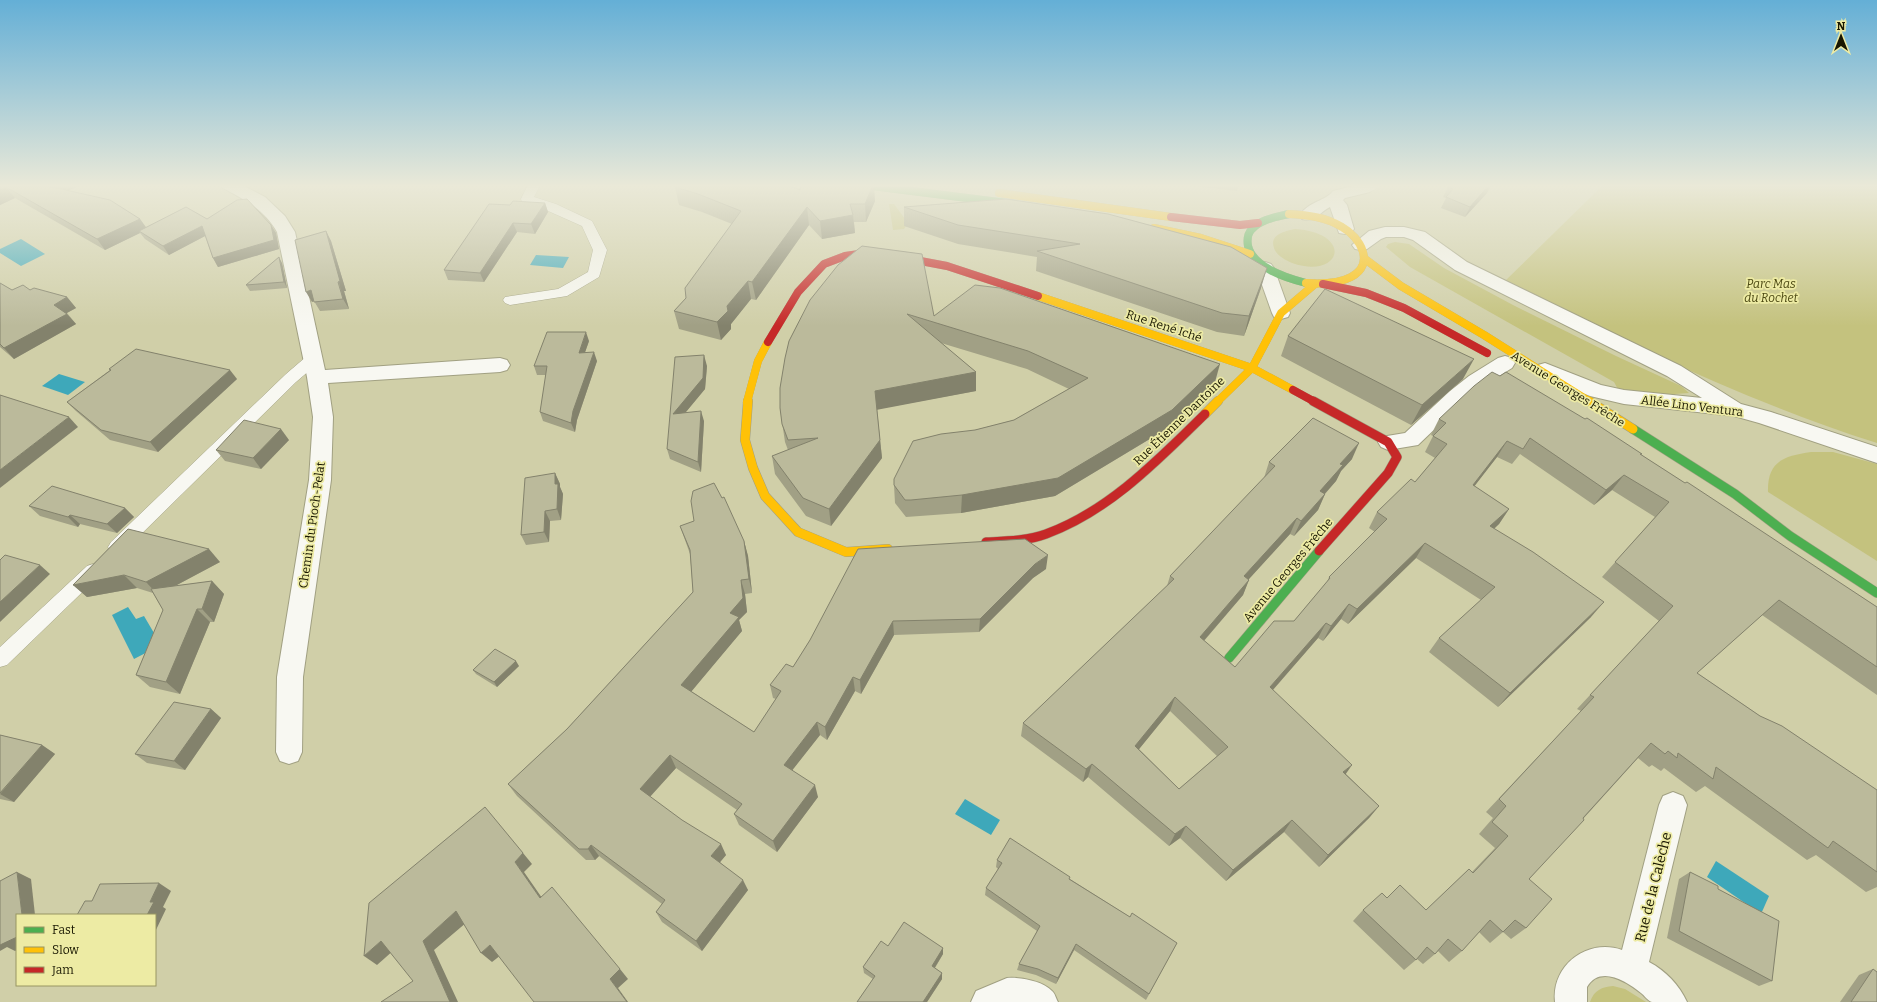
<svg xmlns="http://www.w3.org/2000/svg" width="1877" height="1002" viewBox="0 0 1877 1002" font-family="Bitter,serif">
	<rect width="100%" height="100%" fill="#d0cfa8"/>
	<g fill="#c4c27e">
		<path d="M1603 185H1877V443C1748 402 1625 342 1504 282Z"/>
		<polygon points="889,204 894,204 908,223 904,229 893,230"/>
		<path d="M1295 229C1355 233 1341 280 1292 263 1285 260 1276 255 1274 248 1269 234 1286 231 1295 229Z"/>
		<polygon points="1395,242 1409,244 1444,268 1513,305 1616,356 1681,386 1689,393 1675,394 1675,398 1620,393 1614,382 1410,267 1386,247 1388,244"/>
		<path d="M1811 452H1833L1877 464V561L1768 492C1767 461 1784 456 1811 452Z"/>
		<path d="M1613 986 1625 989 1646 1002H1590C1594 990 1602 987 1613 986Z"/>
	</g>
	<g fill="#3ea8ba">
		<polygon points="21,239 45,254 21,266 0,253 0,249"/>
		<polygon points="536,255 569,257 563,268 530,265"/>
		<polygon points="59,374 85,382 68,395 42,386"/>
		<polygon points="128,607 136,619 144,616 161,645 134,659 112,615"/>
		<polygon points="965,799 1000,820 991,835 955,814"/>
		<polygon points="1716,861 1769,896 1761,914 1707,877"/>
	</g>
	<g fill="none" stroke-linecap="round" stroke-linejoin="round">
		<g stroke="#a1a082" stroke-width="1">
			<g id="lane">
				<polygon points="528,185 540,185 534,197 556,204 592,221 607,250 599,277 567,296 510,305 505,303 503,300 505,297 558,289 588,272 593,250 582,226 546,210 522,202 521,199"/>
				<path d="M1362 185H1380C1376 191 1366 193 1360 192L1358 189Z"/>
				<polygon points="312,355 317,356 320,360 317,364 296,382 123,552 117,554 111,552 108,547 111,542 286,374 307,356"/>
				<polygon points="93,564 99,566 102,571 99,576 7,665 0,667 0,647 87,566"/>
			</g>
		</g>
		<g stroke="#a1a082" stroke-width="2">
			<g id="street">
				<path d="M221 185H242L265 197 285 216 295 232 325 370 500 358 507 360 510 365 507 370 500 372 328 383 333 417 331 480 303 677 302 752 298 761 289 764 280 761 276 752 277 677 309 480 313 417 307 377 277 232C265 210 245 200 223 188Z"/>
				<path d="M1358 185H1369L1372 189 1370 192 1345 198 1343 200 1347 205 1354 229 1351 233 1345 234 1339 233 1330 207C1320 212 1315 222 1302 219L1300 215C1309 201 1326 201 1333 191Z"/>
				<polygon points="1385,227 1404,227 1425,232 1467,262 1681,366 1741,404 1771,412 1877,447 1877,463 1759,423 1734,416 1624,404 1590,396 1538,375 1535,370 1538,365 1545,363 1601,385 1624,390 1702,398 1667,376 1455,270 1413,240 1404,237 1386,237 1381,239 1367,249 1361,250 1355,249 1352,245 1369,231"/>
				<polygon points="1265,262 1271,264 1274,268 1290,313 1288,317 1281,319 1274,317 1272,313 1256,268 1259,264"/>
				<polygon points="1505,356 1512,358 1515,363 1512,368 1483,386 1464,401 1418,445 1388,450 1381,447 1378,442 1381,437 1405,433 1450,391 1469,376 1498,358"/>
				<path d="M1673 792 1683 796 1687 805 1649 962C1666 971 1679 985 1687 1002 1676 1002 1663 1002 1652 1002 1648 1001 1644 995 1641 993 1626 981 1600 965 1587 987V1002H1555C1551 965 1588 938 1622 950L1659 805 1663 796Z"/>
				<path d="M1007 978C1020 977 1043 981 1052 991 1055 993 1056 999 1058 1002H971L976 991Z"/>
			</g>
		</g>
		<g stroke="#a1a082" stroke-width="8">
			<g id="fast-far1">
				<polyline points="864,185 1015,204"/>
				<path d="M1289 214C1277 217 1261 219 1252 229 1247 234 1247 240 1248 246 1253 268 1287 278 1306 283"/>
			</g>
		</g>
		<g stroke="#a1a082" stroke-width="10">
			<g id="fast">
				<polyline points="1633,429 1735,494 1790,536 1877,593"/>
				<polyline points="1229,658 1319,551"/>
			</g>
		</g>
		<g stroke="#a1a082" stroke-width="8">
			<g id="slow-far1">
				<polyline points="999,193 1171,217"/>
				<path d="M1289 214C1307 215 1326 217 1342 227 1360 237 1376 264 1351 277 1338 284 1321 284 1306 283"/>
				<polyline points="1154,228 1201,238 1250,254"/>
				<polyline points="1365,259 1401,286 1484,335 1590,402"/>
				<polyline points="1038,296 1252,368 1293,390"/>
				<polyline points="747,402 758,361 768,342"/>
				<polyline points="1217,402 1252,368 1281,313 1315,284"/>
			</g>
		</g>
		<g stroke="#a1a082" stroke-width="10">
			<g id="slow">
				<polyline points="748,401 745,440 753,468 765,496 798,532 846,552 888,549"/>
				<polyline points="1589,401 1633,429"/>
				<polyline points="1205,414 1218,401"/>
			</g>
		</g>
		<g stroke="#a1a082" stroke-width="8">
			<g id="jam-far1">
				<polyline points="1171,217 1240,225 1258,223"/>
				<polyline points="1323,284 1366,293 1404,308 1487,353"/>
				<polyline points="768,342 798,292 824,264 845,256 873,252 947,266 1038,296"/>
				<polyline points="1293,390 1315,402"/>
			</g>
		</g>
		<g stroke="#a1a082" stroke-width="10">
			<g id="jam">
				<polyline points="1313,401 1388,442 1397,457 1388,473 1319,551"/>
				<path d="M986 542C1006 541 1027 541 1046 534 1109 511 1158 460 1205 414"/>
			</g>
		</g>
		<use href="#lane" fill="#f8f8f2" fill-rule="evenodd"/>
		<use href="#street" fill="#f8f8f2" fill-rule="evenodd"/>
		<use href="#fast-far1" stroke="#4caf50" stroke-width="8"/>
		<use href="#fast" stroke="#4caf50" stroke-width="9"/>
		<use href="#slow-far1" stroke="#ffc107" stroke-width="8"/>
		<use href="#slow" stroke="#ffc107" stroke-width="9"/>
		<use href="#jam-far1" stroke="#c62828" stroke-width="8"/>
		<use href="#jam" stroke="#c62828" stroke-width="9"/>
	</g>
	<g fill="#a1a085" fill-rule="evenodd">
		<polygon points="0,185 69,191 140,219 146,227 207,219 271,225 276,233 279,249 218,267 213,258 205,236 169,255 145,239 140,233 105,250 15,198 0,205"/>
		<polygon points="1186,185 1238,185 1237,191"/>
		<polygon points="1449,185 1491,185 1487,193 1465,217 1441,208 1446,198 1443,197"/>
		<polygon points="675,187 800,190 875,201 866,222 854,222 855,233 822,239 809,225 756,300 751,299 731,324 731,329 721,340 679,329 674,311 686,298 732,224 702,212 679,205"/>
		<polygon points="1006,199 1261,288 1244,336 1217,332 1036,271 1037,257 958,244 904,226 904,207"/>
		<polygon points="545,203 548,212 535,234 517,232 484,282 448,280 444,270 510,205"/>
		<polygon points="326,231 331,241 346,291 344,291 349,309 320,311 314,301 312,302"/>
		<polygon points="282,263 287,288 250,291 246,285"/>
		<polygon points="0,283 12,290 30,290 67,297 76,308 67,313 76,324 14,359 0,347"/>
		<polygon points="810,300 934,316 1215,382 1168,428 1055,496 961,513 906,517 895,503 894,485 975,430 1014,420 1069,389 1027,369 941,343 976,372 976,391 877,409 882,458 831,526 806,516 775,474 772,456 788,450 785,442 780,408"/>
		<polygon points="1288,336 1463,379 1411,425 1281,356"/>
		<polygon points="589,341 585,352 597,361 577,420 575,432 543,421 540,412 546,375 537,375 534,366"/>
		<polygon points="707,366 705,389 685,413 704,421 701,472 670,459 667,449"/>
		<polygon points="109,369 237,379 158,452 110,440 76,411 67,402 110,370"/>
		<path d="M1439 419 1641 455 1877 607V695L1762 615 1697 673 1760 716 1877 790V887L1866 892 1816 855 1807 860 1705 786 1696 792 1664 768 1661 771 1652 765 1649 767 1638 758 1529 879 1526 928 1511 939 1503 932 1490 943 1479 932 1462 951 1449 962 1438 951 1435 954 1423 964 1417 959 1404 970 1353 921 1363 910 1387 898 1426 910 1469 869 1472 872 1495 848 1479 834 1493 818 1486 812 1581 711 1577 709 1659 621 1602 577 1655 517 1612 490 1594 505 1520 454 1512 464 1497 457 1474 486 1509 509 1499 524 1494 529 1591 617 1498 707 1429 652 1439 638 1481 600 1416 558 1348 624 1341 619 1323 641 1318 638 1273 690 1346 774 1379 806 1369 818 1319 867 1284 832 1226 881 1180 838 1169 846 1088 777 1083 782 1021 736 1023 723 1167 586 1170 576 1264 478 1269 462 1352 459 1341 471 1336 481 1325 494 1318 510 1294 536 1290 534 1249 579 1243 595 1204 641 1235 667 1294 621 1327 582 1329 577 1375 532 1369 528 1377 512 1415 482 1435 458 1425 452 1433 436 1431 435ZM1170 711 1217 756 1179 789 1139 749Z"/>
		<polygon points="289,440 261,469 225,461 216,450"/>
		<polygon points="555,473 560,484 560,487 563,494 561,520 550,521 549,542 526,545 521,535"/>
		<polygon points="29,506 125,508 134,517 117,533 80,524 78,527 40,516"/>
		<polygon points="680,526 744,541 748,556 752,593 745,594 747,612 739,620 742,631 691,691 754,732 776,699 773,698 770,685 793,667 810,640 1046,569 1033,578 979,632 894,635 861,694 855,691 827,740 820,735 792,770 818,797 777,852 739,825 734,814 737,810 676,768 650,797 726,855 720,862 748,890 702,951 662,922 656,912 662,904 599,856 595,860 586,860 517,796 508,784 567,729 693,592 690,554"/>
		<polygon points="128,529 220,562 175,586 212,581 224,594 214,622 210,622 180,694 150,687 136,675 163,610 153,593 137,588 87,597 73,585"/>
		<polygon points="519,666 497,687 476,674 473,670"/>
		<polygon points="211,709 221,718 185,770 147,763 135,754"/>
		<polygon points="0,735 42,745 55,754 14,802 0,799"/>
		<polygon points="997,860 1070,879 1130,917 1177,943 1146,1000 1074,950 1056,984 1036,975 1017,970 1019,964 1037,931 985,895 986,888 998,869 996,867"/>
		<polygon points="1690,872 1718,889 1772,981 1759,986 1667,938 1679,879"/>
		<polygon points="888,946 943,948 943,954 935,968 942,973 942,979 927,1002 857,1002 873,979 864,973 863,967"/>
		<polygon points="1873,969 1877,1002 1840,1002 1859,975"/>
		<polygon points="105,985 134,985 134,986 107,986"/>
	</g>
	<g fill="#83826c">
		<polygon points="50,185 80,185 56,197 48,186"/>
		<polygon points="873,185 874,185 875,201 866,222 865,204"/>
		<polygon points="1489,185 1491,185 1487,193 1465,217 1470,207"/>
		<polygon points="6,187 15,198 0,205 0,190"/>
		<polygon points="545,203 548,212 535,234 531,224"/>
		<polygon points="807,207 809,225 756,300 752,282"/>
		<polygon points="853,215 855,233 822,239 820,221"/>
		<polygon points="140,219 147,229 139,231 140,233 105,250 97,239"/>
		<polygon points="513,223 517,232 484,282 480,273"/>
		<polygon points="271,225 276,233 279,249 218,267 213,258"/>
		<polygon points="202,226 207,235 169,255 163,246"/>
		<polygon points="326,231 331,241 346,291 344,291 349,309 343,299"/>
		<polygon points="279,257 282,263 287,288 284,282"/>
		<polygon points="1267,268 1261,288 1244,336 1249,316"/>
		<polygon points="748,281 751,299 731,324 731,329 721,340 717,322 727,306"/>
		<polygon points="311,290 316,300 312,302 306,292"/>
		<polygon points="67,297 76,308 63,315 54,305"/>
		<polygon points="67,314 76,324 14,359 4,348"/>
		<polygon points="586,332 589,341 582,361 579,353"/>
		<polygon points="594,352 597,361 577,420 575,432 571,423 573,411"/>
		<polygon points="704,355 707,366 705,389 676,424 673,414"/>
		<polygon points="1474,359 1463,379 1411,425 1422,405"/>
		<polygon points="1220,364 1215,382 1168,428 1055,496 961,513 962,495"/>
		<polygon points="230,370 237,379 158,452 150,442"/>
		<polygon points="976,372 976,391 876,410 875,391"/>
		<polygon points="701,411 704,421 701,472 698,462"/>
		<polygon points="69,417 78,427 0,488 0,470"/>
		<polygon points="281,429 289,440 261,469 253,458"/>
		<polygon points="880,440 882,458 831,526 829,509"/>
		<polygon points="1507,441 1497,457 1463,501 1473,485"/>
		<polygon points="1359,443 1352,459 1341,471 1336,481 1313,507 1320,491 1340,464"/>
		<polygon points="555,473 560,484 560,487 563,494 561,520 557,509 555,484"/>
		<polygon points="1624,475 1612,490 1594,505 1606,490"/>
		<polygon points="1325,494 1318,510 1294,536 1301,521"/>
		<polygon points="125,508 134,517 117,533 107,524"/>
		<polygon points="1509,509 1499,524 1479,542 1490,526"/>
		<polygon points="545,511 550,521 549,542 544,532"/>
		<polygon points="70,515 80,524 78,527 68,517"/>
		<polygon points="1297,518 1290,534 1238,591 1244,576"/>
		<polygon points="744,541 748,556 752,593 749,579"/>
		<polygon points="1425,543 1416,558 1348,624 1357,609"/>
		<polygon points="209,549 220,562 158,595 146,582"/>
		<polygon points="1048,555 1046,569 1033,578 979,632 980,619 1035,564"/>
		<polygon points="40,565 50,574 0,622 0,602"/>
		<polygon points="124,575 137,588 87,597 73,585"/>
		<polygon points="741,580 745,594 747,612 739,620 742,631 686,698 681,685 730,613"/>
		<polygon points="1249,580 1243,595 1194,652 1200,637"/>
		<polygon points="212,581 224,594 214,622 202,609"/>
		<polygon points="1604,602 1591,617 1498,707 1510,693"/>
		<polygon points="1349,604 1341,619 1323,641 1331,626"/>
		<polygon points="197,609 210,622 180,694 166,682"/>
		<polygon points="893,621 894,635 861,694 860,680"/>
		<polygon points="1326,623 1318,638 1263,701 1270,687"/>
		<polygon points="516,661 519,666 497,687 494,682"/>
		<polygon points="853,677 855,691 827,740 825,727"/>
		<polygon points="1175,697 1170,711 1131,759 1135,746"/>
		<polygon points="211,709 221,718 185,770 174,761"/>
		<polygon points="817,722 820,735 787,777 784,765"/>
		<polygon points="42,745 55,754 14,802 0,794"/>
		<polygon points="670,755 676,768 646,801 640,789"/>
		<polygon points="1092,764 1088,777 1083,782 1086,769"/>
		<polygon points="1352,765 1343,778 1343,772"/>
		<polygon points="815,785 818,797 777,852 773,841"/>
		<polygon points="1379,806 1369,818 1319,867 1328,855"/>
		<polygon points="1292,820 1284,832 1226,881 1233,870"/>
		<polygon points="1186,826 1180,838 1169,846 1175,834"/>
		<polygon points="721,844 726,855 716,867 711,856"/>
		<polygon points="591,845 599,856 595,860 588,849"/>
		<polygon points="523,853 532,864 524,872 549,908 540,898 515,862"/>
		<polygon points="17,872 31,879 35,915 22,915"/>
		<polygon points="743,880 748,890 702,951 696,941"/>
		<polygon points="159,883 171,891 163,907 166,909 155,932 155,915 147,915 150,902"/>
		<polygon points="456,911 467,922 434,950 458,1002 450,1002 423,941"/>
		<polygon points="17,937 17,950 15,951 7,947 0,951 0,938"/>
		<polygon points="381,941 394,950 377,965 364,956"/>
		<polygon points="1076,944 1074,950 1056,984 1058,978"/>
		<polygon points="490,945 501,955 492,962 481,953"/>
		<polygon points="943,948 943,954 932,972 932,966"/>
		<polygon points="620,969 628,979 618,988 628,1002 627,1002 610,979"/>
		<polygon points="942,973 942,979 927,1002 923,1002"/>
	</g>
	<g fill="#bbba9b" stroke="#83826c" fill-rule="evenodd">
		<polygon points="0,185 50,185 48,186 110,200 140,219 97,239 6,187 0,190"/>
		<polygon points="677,185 788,185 800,190 801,185 873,185 865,204 850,204 853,215 820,221 807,207 752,282 748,281 727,306 728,311 717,322 674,311 686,298 685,288 741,211 698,194 675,187"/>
		<polygon points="1449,185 1489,185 1470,207 1446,197 1453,189 1448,187"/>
		<polygon points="247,199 271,225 274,240 213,258 202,226 163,246 139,231 186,207 207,219 237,200"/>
		<polygon points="1006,199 1108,214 1231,247 1267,268 1249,316 1222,313 1037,251 1080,244 958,225 904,207"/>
		<polygon points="513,201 545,203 531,224 513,223 480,273 444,270 489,204 510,205"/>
		<polygon points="326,231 340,281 338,282 343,299 314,302 311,290 306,292 295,240"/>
		<polygon points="862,246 922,254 934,316 975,285 1000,288 1220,364 1172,410 1058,478 962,495 911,500 905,500 894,485 894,479 913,441 941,434 975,430 1014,420 1088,378 1028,351 907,314 976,372 875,391 880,440 829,509 803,498 772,456 818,438 788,440 782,424 780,408 780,388 785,358 789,341 810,300 838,265"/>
		<polygon points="279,257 284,282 246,285"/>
		<polygon points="0,283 12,290 23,285 30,290 34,288 67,297 54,305 67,314 4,348 0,344"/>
		<polygon points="1325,289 1474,359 1422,405 1288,336"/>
		<polygon points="547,332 586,332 579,353 594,352 573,411 571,423 540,412 547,366 534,366"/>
		<polygon points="136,349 230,370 150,442 101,430 67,402 111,370 109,369"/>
		<polygon points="704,355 703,378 673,414 701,411 698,462 667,449 675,357"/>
		<path d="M1492 372 1500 376 1506 372 1585 419 1587 418 1642 454H1640L1685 483 1687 482 1877 607V667L1779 600 1697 673 1760 716 1782 726 1877 790V872L1833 841 1828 848 1716 767 1713 779 1678 753 1677 758 1668 751 1665 754 1651 743 1583 818 1584 820 1529 879 1552 899 1526 928 1515 920 1503 932 1490 920 1462 951 1448 939 1435 954 1427 947 1416 960 1363 910 1382 893 1387 898 1400 885 1426 910 1469 869 1473 873 1508 836 1492 822 1506 806 1499 799 1594 697 1590 695 1673 606 1615 562 1669 502 1624 475 1606 490 1530 438 1523 449 1507 441 1473 485 1509 509 1490 526 1533 552 1604 602 1510 693 1439 638 1495 587 1425 543 1357 609 1349 604 1331 626 1326 623 1270 687 1352 765 1343 772 1379 806 1328 855 1292 820 1233 870 1186 826 1175 834 1092 764 1086 769 1023 723 1174 579 1170 576 1275 466 1269 462 1313 418 1359 443 1340 464 1343 465 1320 491 1325 494 1301 521 1297 518 1244 576 1249 580 1200 637 1235 667 1274 621H1294L1330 578 1329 577 1387 519 1377 512 1411 479 1415 482 1447 444 1433 436 1446 423 1439 419 1474 386ZM1175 697 1228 747 1179 789 1135 746Z"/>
		<polygon points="0,395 69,417 0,470"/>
		<polygon points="244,420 281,429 253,458 216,450"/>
		<polygon points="555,473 555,484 558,484 557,509 545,511 544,532 521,535 525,478"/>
		<polygon points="714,483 722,498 724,497 744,541 749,579 741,580 743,598 730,613 739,617 681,685 754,732 781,691 770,685 786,664 793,667 810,640 858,549 1025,539 1048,555 1035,564 980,619 893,621 860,680 853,677 825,727 817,722 784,765 815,785 773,841 734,814 742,804 670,755 640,789 682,820 721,844 711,856 743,880 696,941 656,912 665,900 591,845 588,849 579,849 508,784 567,729 693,592 690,550 680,526 694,521 691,501 693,491"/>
		<polygon points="52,486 125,508 107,524 70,515 68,517 29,506"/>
		<polygon points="128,529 209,549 146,582 124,575 73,585"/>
		<polygon points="5,555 40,565 0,602 0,560"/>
		<polygon points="212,581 202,609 197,609 166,682 136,675 163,610 151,589"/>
		<polygon points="495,649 516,661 494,682 473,670"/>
		<polygon points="174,702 211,709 174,761 135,754"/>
		<polygon points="0,735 42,745 0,793"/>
		<polygon points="485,807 523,853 515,862 540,898 552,887 620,969 610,979 627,1002 534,1002 490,945 481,953 456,911 423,941 450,1002 381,1002 413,981 381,941 364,956 369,903"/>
		<polygon points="1010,838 1070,877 1069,879 1130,917 1132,913 1177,943 1149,994 1076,944 1058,978 1038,969 1019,964 1040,926 986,888 1002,863 997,860"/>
		<polygon points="17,872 22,915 17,915 17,937 0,945 0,881"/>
		<polygon points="1690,872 1718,886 1718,889 1779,921 1772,981 1679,931"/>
		<polygon points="159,883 150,902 154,902 147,915 77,915 85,901 92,901 100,884"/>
		<polygon points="904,922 943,948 932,966 942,973 923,1002 857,1002 875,976 863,967 881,941 888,946"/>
		<polygon points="1873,969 1877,972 1877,1002 1851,1002"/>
	</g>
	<linearGradient id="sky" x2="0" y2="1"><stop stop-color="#64afd6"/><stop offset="0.57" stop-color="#eae9d8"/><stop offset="1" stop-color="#eae9d8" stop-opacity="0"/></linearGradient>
	<rect width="1877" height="326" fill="url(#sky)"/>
	<g text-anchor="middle" stroke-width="3.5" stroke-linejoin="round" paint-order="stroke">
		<g font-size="12" font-style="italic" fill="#4c4913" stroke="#edeba4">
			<text x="1771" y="288">Parc Mas<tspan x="1771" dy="14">du Rochet</tspan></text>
		</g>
		<g font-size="12" fill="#191700" stroke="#edeba4">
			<text transform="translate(1164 326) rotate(18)" y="4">Rue René Iché</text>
			<text transform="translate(1568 389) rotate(32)" y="4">Avenue Georges Frêche</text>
			<text transform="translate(1692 406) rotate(7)" y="4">Allée Lino Ventura</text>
			<text transform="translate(1179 421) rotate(-44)" y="4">Rue Étienne Dantoine</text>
			<text transform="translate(312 525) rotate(-82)" y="4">Chemin du Pioch-Pelat</text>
			<text transform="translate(1288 570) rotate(-50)" y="4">Avenue Georges Frêche</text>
		</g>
		<g font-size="14" fill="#191700" stroke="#edeba4">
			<text transform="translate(1653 887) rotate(-76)" y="5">Rue de la Calèche</text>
		</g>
	</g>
	<rect x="16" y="914" width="140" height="72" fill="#edeba4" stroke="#989662"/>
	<rect x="24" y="927" width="20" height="6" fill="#4caf50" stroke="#989662"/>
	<text x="52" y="934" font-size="12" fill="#191700">Fast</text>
	<rect x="24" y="947" width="20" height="6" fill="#ffc107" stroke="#989662"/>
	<text x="52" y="954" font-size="12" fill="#191700">Slow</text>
	<rect x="24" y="967" width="20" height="6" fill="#c62828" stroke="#989662"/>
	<text x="52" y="974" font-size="12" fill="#191700">Jam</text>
	<g transform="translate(1841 36)" stroke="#edeba4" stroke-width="3" paint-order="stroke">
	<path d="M0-3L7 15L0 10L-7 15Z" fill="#191700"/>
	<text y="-6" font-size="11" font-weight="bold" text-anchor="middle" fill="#191700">N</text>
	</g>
</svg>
